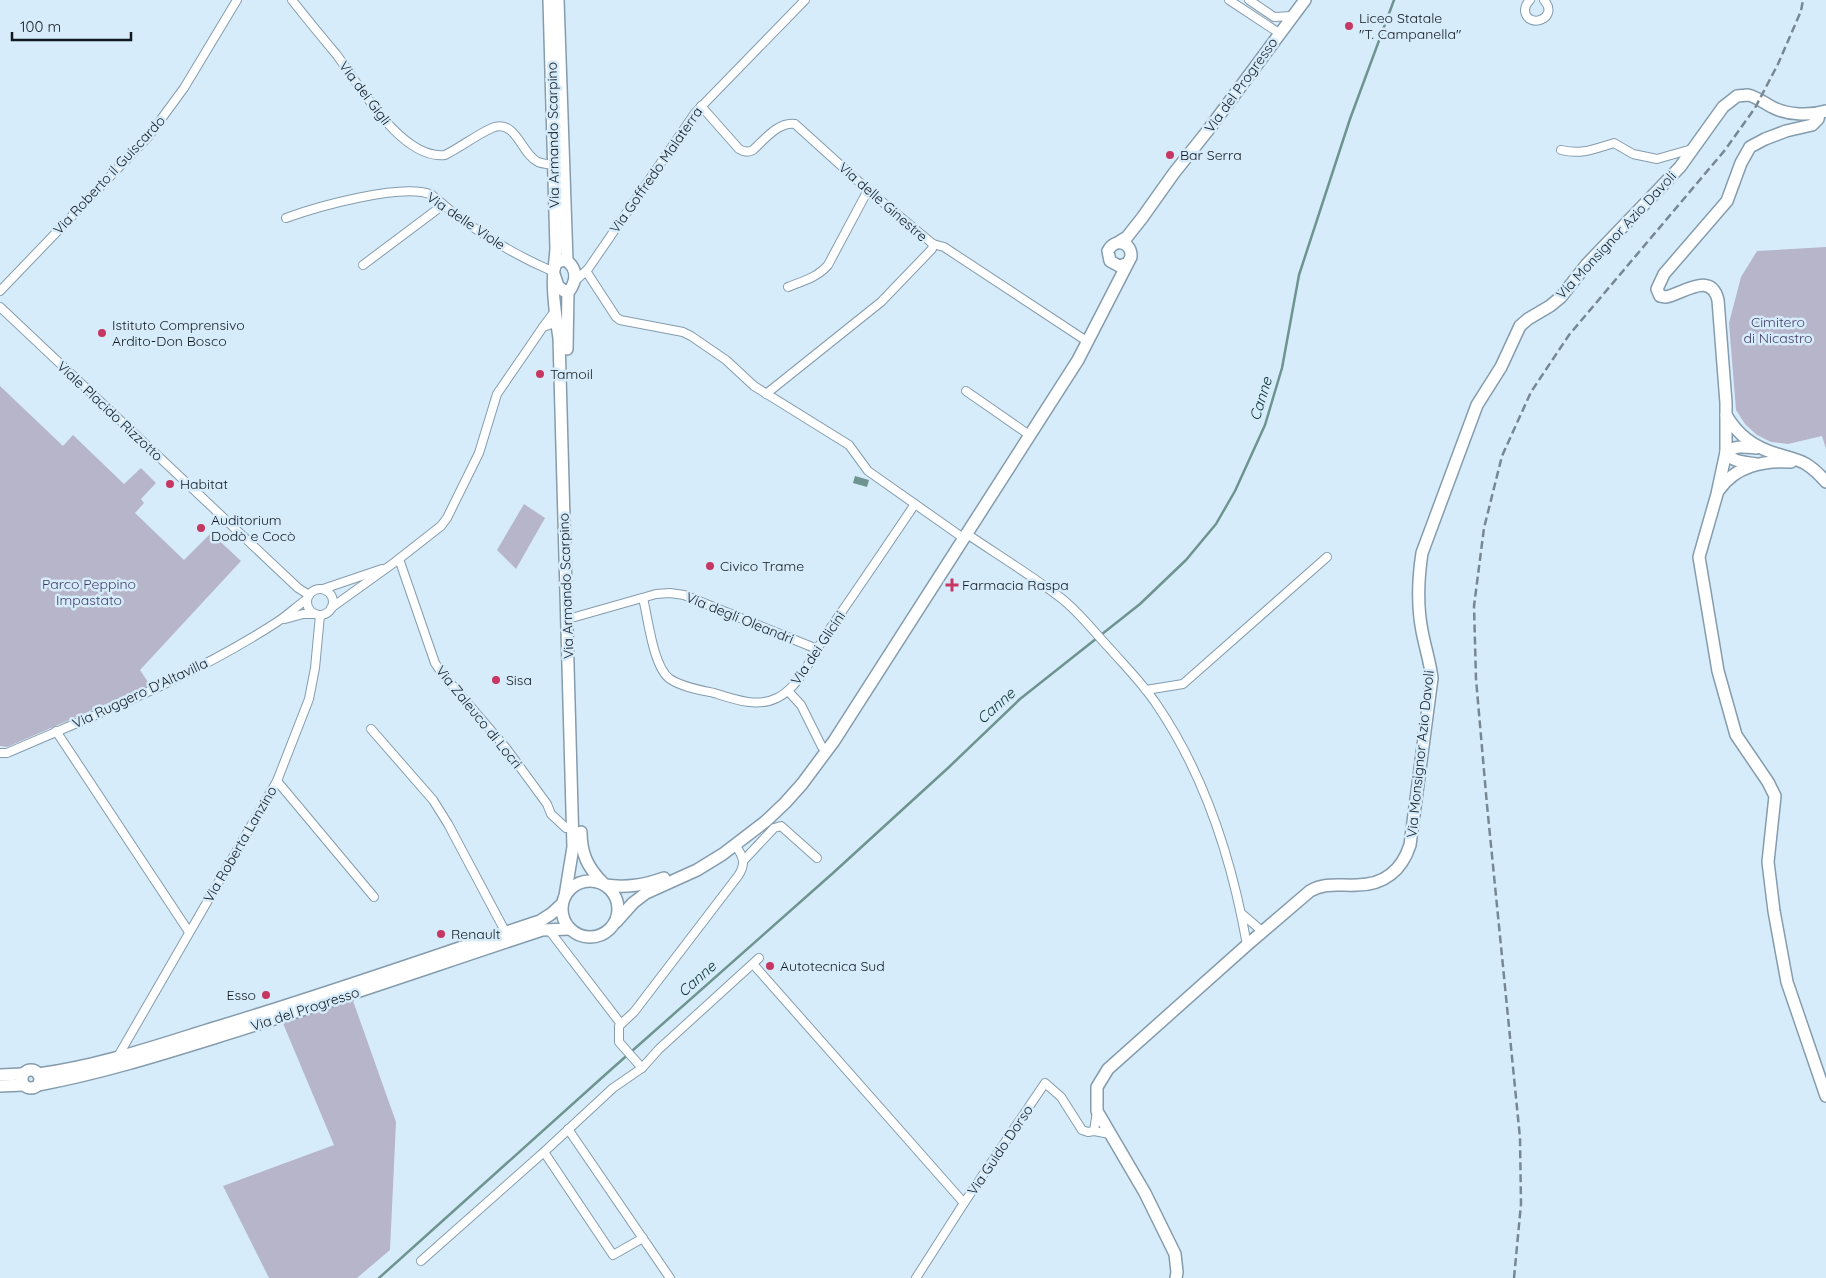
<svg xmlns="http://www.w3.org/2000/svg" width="1826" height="1278" viewBox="0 0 1826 1278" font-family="Quicksand,sans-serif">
	<rect width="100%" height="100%" fill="#d7ecfb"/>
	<g fill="#b7b5ca">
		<polygon points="1826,247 1826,449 1822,436 1788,444 1771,442 1757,435 1745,424 1736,410 1729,323 1741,277 1757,251"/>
		<polygon points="0,386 63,446 73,435 124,484 141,468 156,483 141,499 144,503 135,513 184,560 211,533 241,561 140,670 150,685 7,747 0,746"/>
		<polygon points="524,504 545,518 516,569 497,550"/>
		<polygon points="352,998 396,1122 390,1250 357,1278 269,1278 223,1186 334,1145 282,1021"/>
	</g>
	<polygon fill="#6e948f" points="855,476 869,480 867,487 853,483"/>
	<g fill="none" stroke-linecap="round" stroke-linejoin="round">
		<polyline stroke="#6e948f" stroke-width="2.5" points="379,1278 606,1074 833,873 948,768 1020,699 1140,604 1186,560 1216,524 1235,491 1265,425 1282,368 1299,275 1350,119 1394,0"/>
		<g stroke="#849cad" stroke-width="10">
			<g id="street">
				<path d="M292 0C306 18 321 36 336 54 359 84 401 160 445 155 461 147 476 135 492 128 516 118 521 154 538 162 543 164 549 164 554 165"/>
				<polyline points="1229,0 1279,33"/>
				<polyline points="1249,0 1274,17 1293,16"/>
				<path d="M1530 0C1527 3 1525 6 1525 11 1528 30 1560 18 1544 0"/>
				<path d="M701 106 739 149C744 152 748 153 753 150 764 140 779 121 795 124L868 190 933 244 944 247 1082 338"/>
				<path d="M1561 150C1582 155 1594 149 1614 143L1633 154 1657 159 1692 149"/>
				<path d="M286 218C316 207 404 182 432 195 468 227 510 253 554 272"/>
				<polyline points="363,265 443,205"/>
				<polyline points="586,271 616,317 620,320 683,332 691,336 726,360 754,386 849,445 868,471 959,535"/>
				<polyline points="575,281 588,269 695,113 805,0"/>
				<path d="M788 287C803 281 818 277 828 265L868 190"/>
				<polyline points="0,291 148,137 184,88 237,0"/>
				<polyline points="0,307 298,588 309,595"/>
				<polyline points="555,311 543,327 558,322"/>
				<polyline points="966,391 1025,432"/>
				<polyline points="766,394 881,302 932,249 933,244"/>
				<path d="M967 534C998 555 1031 575 1061 598 1080 613 1095 633 1111 650 1127 668 1144 685 1157 705 1206 777 1232 860 1247 945"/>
				<polyline points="399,559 435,663 441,672 506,748 547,804 551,814 566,828 573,828"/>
				<circle cx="320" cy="602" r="13"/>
				<polyline points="323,589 382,569"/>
				<path d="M643 598C648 618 653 667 670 679 682 687 700 690 714 693 733 699 757 708 777 698 800 687 813 654 827 633 857 590 886 547 915 504"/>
				<polyline points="331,608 395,562 441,526 447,518 479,453 497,394 543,327"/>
				<polyline points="575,617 656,594 670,593 684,595 817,649"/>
				<polyline points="285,619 303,614 315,614"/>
				<polyline points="1146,690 1183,684 1327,557"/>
				<polyline points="788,691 801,705 822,747"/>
				<polyline points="371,729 433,800 448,824 506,933"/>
				<polyline points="56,731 189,932"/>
				<path d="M0 753H7C99 713 193 677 277 622 288 615 297 606 307 599"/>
				<polyline points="277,781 374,897"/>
				<polyline points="744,860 774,828 781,826 817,858"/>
				<polyline points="1242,914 1262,931"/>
				<polyline points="549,930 621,1024"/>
				<polyline points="753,964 964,1203"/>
				<polyline points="117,1058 277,781 309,699 315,668 320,615"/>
				<path d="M642 1068 619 1042V1026L634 1012 738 876C746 864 744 857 735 845"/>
				<polyline points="1097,1111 1094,1131 1110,1134"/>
				<polyline points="568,1129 670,1278"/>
				<polyline points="544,1152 613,1255 643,1238"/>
				<polyline points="421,1261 544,1152 613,1088 642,1068 659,1049 759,958"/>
				<polyline points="916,1278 964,1203 1045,1083 1061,1097 1082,1130 1088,1132 1094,1131"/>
			</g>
		</g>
		<g stroke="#849cad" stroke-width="14">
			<g id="secondary">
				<polyline points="549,0 556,249 554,270"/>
				<polyline points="558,0 567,261"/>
				<path d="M1819 113 1818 119 1812 125 1786 131 1765 139 1750 147 1741 163 1727 201 1664 274 1657 289 1660 296 1666 297C1684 293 1711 271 1718 300L1726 403V452L1717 494 1699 557 1718 671 1736 735 1768 782 1775 796 1768 862 1774 911 1787 982 1826 1096"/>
				<polyline points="1119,242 1127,237 1142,218 1174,173 1209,129 1305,0"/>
				<path d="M554 274 558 286 564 291 570 290C577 279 577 269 567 261 563 260 559 261 556 264 549 274 557 325 559 338L573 847 565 896"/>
				<polyline points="567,349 568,291"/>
				<path d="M1726 415C1738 435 1753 447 1777 454 1786 457 1797 459 1806 464 1814 469 1820 475 1826 482"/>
				<path d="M1756 464C1745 462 1731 462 1726 452 1735 445 1745 447 1756 448"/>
				<path d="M1719 490C1735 466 1764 460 1791 462"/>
				<path d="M581 832C581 854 588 868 603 883"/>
				<circle cx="590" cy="909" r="28"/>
				<path d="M605 885C627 888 644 885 664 878"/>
				<path d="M616 922 633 903 646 893 697 870 723 854 766 821 785 803 802 784 834 741 1078 360 1131 257C1132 242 1115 237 1108 251L1110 261 1119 266 1126 264"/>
				<circle cx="31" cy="1079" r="9"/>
				<path d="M38 1074C99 1066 156 1046 214 1028 324 995 431 957 540 921L551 914 562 904"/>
				<polyline points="0,1075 23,1074"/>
				<path d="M38 1085C98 1074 156 1056 214 1038 324 1004 433 966 542 930L570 929"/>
				<polyline points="0,1086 23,1085"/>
				<path d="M1176 1278 1177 1272 1175 1254 1145 1193 1097 1111V1087L1108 1069 1247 945 1310 891C1325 882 1340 886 1357 885 1384 885 1402 870 1410 845L1432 678C1430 662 1425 647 1422 631 1417 605 1418 579 1422 553L1477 405 1501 367 1520 326 1528 319 1550 306 1561 297 1587 264 1680 167 1723 107 1737 96 1748 95C1757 97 1764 103 1772 107 1787 115 1810 116 1826 111"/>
			</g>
		</g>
		<use href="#street" stroke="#fff" stroke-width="8"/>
		<use href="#secondary" stroke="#fff" stroke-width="11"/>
		<polyline stroke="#788893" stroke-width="2.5" stroke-dasharray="8 4" stroke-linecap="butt" points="1514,1278 1521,1204 1520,1138 1487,805 1476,679 1474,606 1484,528 1502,456 1531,392 1569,335 1725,150 1755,108 1778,64 1801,11 1803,0"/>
	</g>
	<g fill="#c63762" stroke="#d7ecfb" stroke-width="2">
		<circle cx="1349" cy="26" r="5"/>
		<circle cx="1170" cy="155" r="5"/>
		<circle cx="102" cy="333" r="5"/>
		<circle cx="540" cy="374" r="5"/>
		<circle cx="170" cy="484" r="5"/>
		<circle cx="201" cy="528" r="5"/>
		<circle cx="710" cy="566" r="5"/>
		<path d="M949.5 577.5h5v5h5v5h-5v5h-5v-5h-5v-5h5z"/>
		<circle cx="496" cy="680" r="5"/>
		<circle cx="441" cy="934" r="5"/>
		<circle cx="770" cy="966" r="5"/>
		<circle cx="266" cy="995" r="5"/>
	</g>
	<g text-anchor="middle" stroke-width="5" stroke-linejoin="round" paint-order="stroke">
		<g font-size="14" fill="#10191f" stroke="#d7ecfb" text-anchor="start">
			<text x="1359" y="23">Liceo Statale<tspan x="1359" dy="16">"T. Campanella"</tspan></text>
			<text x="1180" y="160">Bar Serra</text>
			<text x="112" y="330">Istituto Comprensivo<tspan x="112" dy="16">Ardito-Don Bosco</tspan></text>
			<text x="550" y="379">Tamoil</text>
			<text x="180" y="489">Habitat</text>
			<text x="211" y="525">Auditorium<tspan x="211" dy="16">Dodò e Cocò</tspan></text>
			<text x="720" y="571">Civico Trame</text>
			<text x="962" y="590">Farmacia Raspa</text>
			<text x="506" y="685">Sisa</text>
			<text x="451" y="939">Renault</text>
			<text x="780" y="971">Autotecnica Sud</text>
			<text x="256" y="1000" text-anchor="end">Esso</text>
		</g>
		<g font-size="14" fill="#10191f" stroke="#d7ecfb">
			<text transform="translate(1241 85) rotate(-54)" y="5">Via del Progresso</text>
			<text transform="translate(365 93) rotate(53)" y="5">Via dei Gigli</text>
			<text transform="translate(553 135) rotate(-91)" y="5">Via Armando Scarpino</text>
			<text transform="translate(656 170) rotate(-55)" y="5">Via Goffredo Malaterra</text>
			<text transform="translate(109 175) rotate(-47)" y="5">Via Roberto il Guiscardo</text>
			<text transform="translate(883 202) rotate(41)" y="5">Via delle Ginestre</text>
			<text transform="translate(466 221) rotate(34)" y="5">Via delle Viole</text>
			<text transform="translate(1616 235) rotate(-47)" y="5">Via Monsignor Azio Davoli</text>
			<text transform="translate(110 411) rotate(43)" y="5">Viale Placido Rizzotto</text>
			<text transform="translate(566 586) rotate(-92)" y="5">Via Armando Scarpino</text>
			<text transform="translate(740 618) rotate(22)" y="5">Via degli Oleandri</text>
			<text transform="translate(818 648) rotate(-56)" y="5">Via dei Glicini</text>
			<text transform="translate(140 693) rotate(-25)" y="5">Via Ruggero D'Altavilla</text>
			<text transform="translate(479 717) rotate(51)" y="5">Via Zaleuco di Locri</text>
			<text transform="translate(1420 754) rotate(-84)" y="5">Via Monsignor Azio Davoli</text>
			<text transform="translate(240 844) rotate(-60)" y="5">Via Roberta Lanzino</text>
			<text transform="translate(305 1009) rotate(-18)" y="5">Via del Progresso</text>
			<text transform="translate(1000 1150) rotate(-56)" y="5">Via Guido Dorso</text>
		</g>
		<g font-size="14" fill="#423b65" stroke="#d7ecfb">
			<text x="1778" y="327">Cimitero<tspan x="1778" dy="16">di Nicastro</tspan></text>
			<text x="89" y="589">Parco Peppino<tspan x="89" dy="16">Impastato</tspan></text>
		</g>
		<g font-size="15" font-style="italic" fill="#08302d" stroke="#d7ecfb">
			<text transform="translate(1261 399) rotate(-73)" y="5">Canne</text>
			<text transform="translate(996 706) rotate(-42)" y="5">Canne</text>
			<text transform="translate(697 979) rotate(-42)" y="5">Canne</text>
		</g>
	</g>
	<path d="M12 32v8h119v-8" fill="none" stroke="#10191f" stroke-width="2.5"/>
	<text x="20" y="32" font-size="15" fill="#10191f" stroke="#d7ecfb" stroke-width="4" paint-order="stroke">100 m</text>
</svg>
